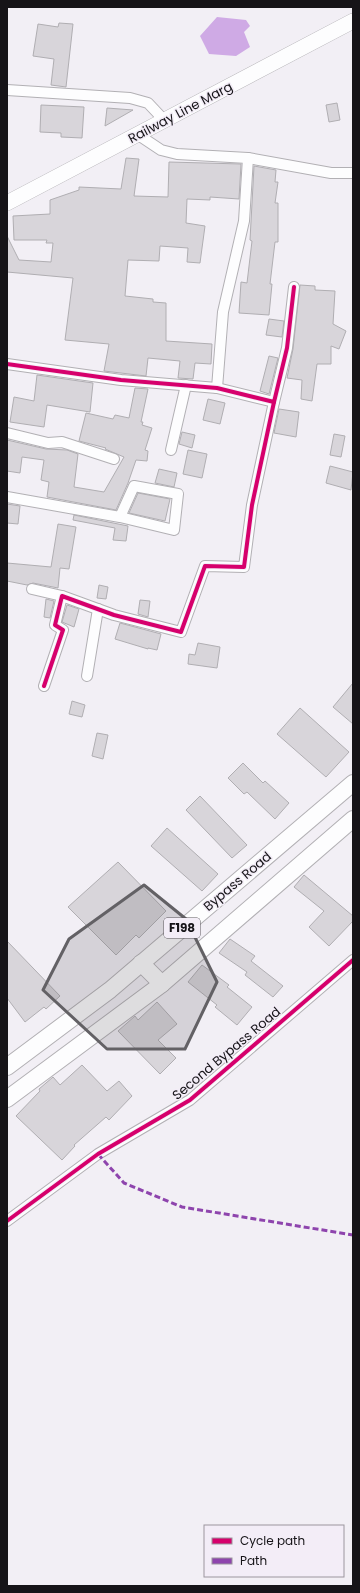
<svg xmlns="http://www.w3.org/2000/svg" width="360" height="1593" viewBox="0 0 360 1593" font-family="Poppins,sans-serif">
	<rect width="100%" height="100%" fill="#f2eff5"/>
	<polygon fill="#cfaae5" points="217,17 246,20 250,26 244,32 250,47 236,56 209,54 200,36"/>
	<g fill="#d8d5da" stroke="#b0aeb2">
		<polygon points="59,23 73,24 66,87 51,85 54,59 33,56 38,24 58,27"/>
		<polygon points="337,103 340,120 329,122 326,105"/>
		<polygon points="41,105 84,107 82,138 61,137 61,133 40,132"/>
		<polygon points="107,108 133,110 105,126"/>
		<polygon points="126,158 139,159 134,196 168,197 169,162 241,164 239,199 210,197 210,200 187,199 186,223 205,226 200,263 187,262 188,248 160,246 159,261 128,260 125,296 153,299 153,302 166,303 166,341 212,344 211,364 195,363 193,379 178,378 180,361 148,358 146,376 104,371 109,344 65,340 73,278 7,272 7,236 19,260 51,262 53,243 46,243 47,240 14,240 13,216 50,214 50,200 79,190 79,187 121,189"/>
		<polygon points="254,166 276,170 275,182 278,182 275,203 278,203 278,242 275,242 270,284 272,284 269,315 239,313 241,282 247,283 252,241 250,240"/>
		<polygon points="300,285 315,286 315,290 335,291 333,324 346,331 339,349 331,346 331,364 317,364 312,401 301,399 302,380 287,378 293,349"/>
		<polygon points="269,319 284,321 282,337 266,335"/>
		<polygon points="269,356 278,358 269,394 260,391"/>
		<polygon points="37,375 93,383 90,412 47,405 44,427 10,422 14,397 34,401"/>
		<polygon points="135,388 148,389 141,422 143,422 142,425 152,428 145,450 148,451 147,461 136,460 128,483 116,510 47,497 49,482 41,480 44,460 22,457 20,473 7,471 7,440 46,449 67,450 78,454 74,487 104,492 124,457 105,449 106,448 79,441 86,413 113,419 115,415 129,418"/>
		<polygon points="208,399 225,403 220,424 203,420"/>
		<polygon points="279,409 299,412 296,437 274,433"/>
		<polygon points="182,432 195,435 192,448 179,444"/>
		<polygon points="334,434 345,436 341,457 330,455"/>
		<polygon points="188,450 207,454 202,478 183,474"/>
		<polygon points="330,466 353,472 351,490 326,483"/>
		<polygon points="159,469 177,473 174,487 155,483"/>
		<polygon points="138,493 170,499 165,521 129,513"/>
		<polygon points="7,504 20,506 18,524 7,523"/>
		<polygon points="74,515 128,526 126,541 113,540 115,528 73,520"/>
		<polygon points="58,524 76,527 69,569 60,568 58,588 33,583 27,585 7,581 7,563 51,567"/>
		<polygon points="99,585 108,587 106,599 97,598"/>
		<polygon points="46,599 54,601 50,618 44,617"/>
		<polygon points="140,600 150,601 148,617 138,614"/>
		<polygon points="67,605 79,609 74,627 62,622"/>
		<polygon points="120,623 161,634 157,650 148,648 148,649 115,639"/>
		<polygon points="198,643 220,647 217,668 188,664 189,654 195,655"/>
		<polygon points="353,683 353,724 333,707"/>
		<polygon points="72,701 85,705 82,717 69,714"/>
		<polygon points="300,708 349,752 326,777 277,734"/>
		<polygon points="97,733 108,735 103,759 92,756"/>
		<polygon points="243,763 263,783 265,781 289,803 275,819 247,792 244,794 228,778"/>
		<polygon points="200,796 247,845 232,858 186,810"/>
		<polygon points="167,828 218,874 202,891 151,846"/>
		<polygon points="118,862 166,911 139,938 136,935 116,955 68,907"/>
		<polygon points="304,875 353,916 353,921 329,946 309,927 324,911 294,887"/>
		<polygon points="230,939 255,956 251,961 283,986 273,997 245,975 247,972 219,953"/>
		<polygon points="7,941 60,996 46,1009 44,1007 25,1022 7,998"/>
		<polygon points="202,965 229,985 227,987 252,1007 237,1025 215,1007 217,1005 188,982"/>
		<polygon points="157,1002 177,1024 158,1040 176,1058 160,1074 118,1031 135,1016 138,1020"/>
		<polygon points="82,1065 107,1091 119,1081 132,1096 109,1120 106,1117 74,1145 75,1146 62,1160 16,1116 40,1091 39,1089 53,1077 60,1085"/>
	</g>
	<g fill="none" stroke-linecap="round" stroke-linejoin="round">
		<g stroke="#b2b0b4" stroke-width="12">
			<g id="minor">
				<polyline points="7,90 130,98 148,103 164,120"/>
				<polyline points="137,134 161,150 177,154 248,158 331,173 353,173"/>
				<polyline points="7,364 121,380 217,388 274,402 287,348 294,287"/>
				<polyline points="217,388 223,312 244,221 248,158"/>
				<polyline points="7,433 48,443 62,442 114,459"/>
				<polyline points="171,450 186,385"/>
				<polyline points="7,497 120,517 174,530 178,494 134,486 120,517"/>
				<polyline points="32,589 62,596"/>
				<polyline points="87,676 98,609"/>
				<polyline points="44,686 63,630 55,625 62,596 114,615 181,632 205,566 244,567 252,505 274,402"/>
				<polyline points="7,1221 98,1154 190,1100 353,960"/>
			</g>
		</g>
		<g stroke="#b2b0b4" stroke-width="16">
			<polyline id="secondary" points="7,203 353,21"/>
		</g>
		<g stroke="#b2b0b4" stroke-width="18">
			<g id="primary">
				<polyline points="141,963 162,984"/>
				<polyline points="7,1067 110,990 353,783"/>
				<polyline points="7,1099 162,984 353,819"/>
			</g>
		</g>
		<use href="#minor" stroke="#fdfdfe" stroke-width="10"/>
		<use href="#secondary" stroke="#fdfdfe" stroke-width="15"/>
		<use href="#primary" stroke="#fdfdfe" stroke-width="16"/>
		<polyline stroke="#8e44ad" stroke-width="3" stroke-dasharray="6 3" stroke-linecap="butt" points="98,1154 124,1183 182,1207 353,1235"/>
		<g stroke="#f3edf7" stroke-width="6">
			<g id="cycleway">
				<polyline points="7,364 121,380 217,388 274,402 287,348 294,287"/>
				<polyline points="44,686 63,630 55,625 62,596 114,615 181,632 205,566 244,567 252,505 274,402"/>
				<polyline points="7,1221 98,1154 190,1100 353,960"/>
			</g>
		</g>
		<use href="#cycleway" stroke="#d6006c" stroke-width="4"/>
	</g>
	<path fill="#636165" fill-opacity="0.2" stroke="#636165" stroke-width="3" stroke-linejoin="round" d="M144 885 186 919 217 982 185 1049H107L43 990 69 939Z"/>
	<g text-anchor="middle" stroke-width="3" stroke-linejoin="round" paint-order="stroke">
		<rect fill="#f3edf7" stroke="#58555b" stroke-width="1" x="164" y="918" width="36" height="20" rx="3"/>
		<g font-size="12" font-weight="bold" fill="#161418">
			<text x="182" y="932">F198</text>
		</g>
		<g font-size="13" fill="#161418" stroke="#f3edf7">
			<text transform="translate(180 112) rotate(-28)" y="5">Railway Line Marg</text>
			<text transform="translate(237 881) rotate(-40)" y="5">Bypass Road</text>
			<text transform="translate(226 1053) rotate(-40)" y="5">Second Bypass Road</text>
		</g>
	</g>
	<rect width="360" height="1593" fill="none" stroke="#161418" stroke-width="16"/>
	<rect x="204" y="1525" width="140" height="52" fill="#f3edf7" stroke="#9b969e"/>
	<rect x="212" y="1538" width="20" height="6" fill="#d6006c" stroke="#9b969e"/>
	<text x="240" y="1545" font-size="12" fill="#161418">Cycle path</text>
	<rect x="212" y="1558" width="20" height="6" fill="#8e44ad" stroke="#9b969e"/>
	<text x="240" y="1565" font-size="12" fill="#161418">Path</text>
</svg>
